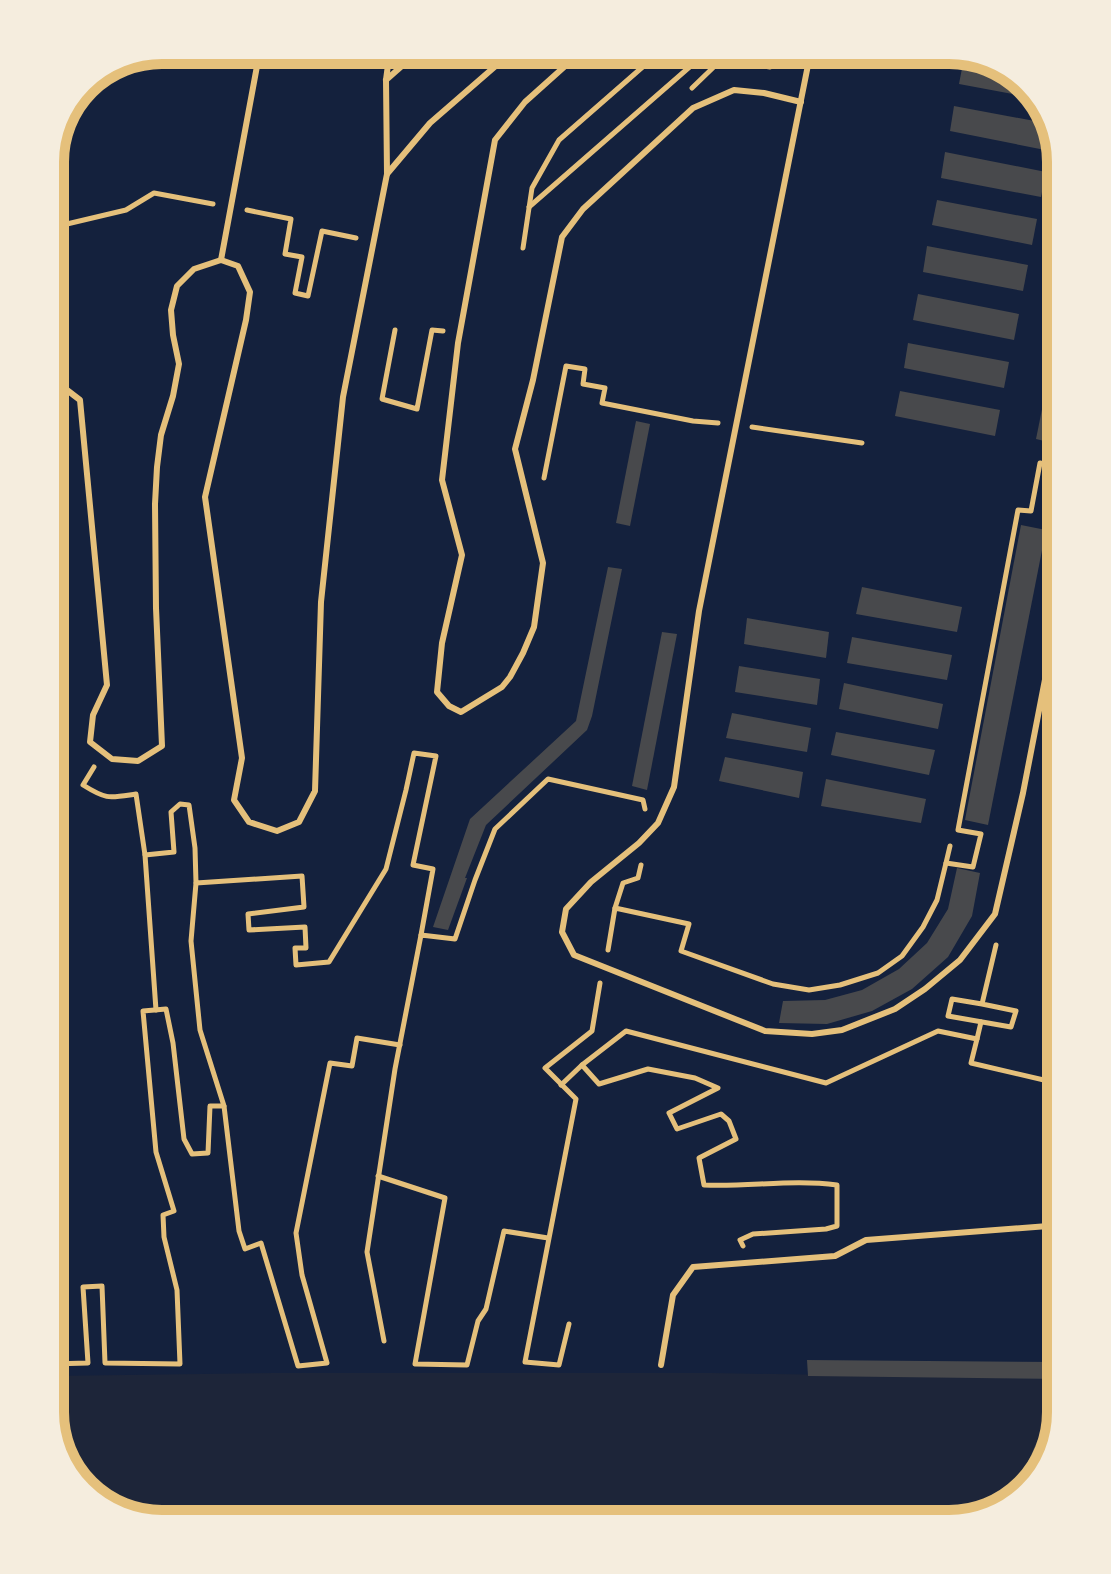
<svg xmlns="http://www.w3.org/2000/svg" width="1111" height="1574" viewBox="0 0 1111 1574" font-family="'PT Sans Narrow',sans-serif">
	<rect width="100%" height="100%" fill="#14213d"/>
	<polygon fill="#1d2539" points="274,1373 712,1373 1061,1379 1061,1387 1008,1506 1005,1509 949,1524 155,1524 106,1509 65,1468 50,1412 50,1376"/>
	<g fill="#48494c">
		<polygon points="964,58 1006,66 1039,99 959,84"/>
		<polygon points="954,106 1051,124 1053,134 1050,151 950,131"/>
		<polygon points="945,152 1046,172 1041,197 941,178"/>
		<polygon points="937,200 1037,219 1032,245 932,225"/>
		<polygon points="927,246 1028,265 1023,291 923,272"/>
		<polygon points="918,294 1019,314 1014,340 913,320"/>
		<polygon points="1060,320 1061,321 1061,445 1036,439"/>
		<polygon points="908,343 1009,362 1004,388 904,368"/>
		<polygon points="900,391 1000,410 995,436 895,416"/>
		<polygon points="636,421 650,424 630,526 616,523"/>
		<polygon points="1021,525 1046,530 988,825 965,820"/>
		<polygon points="608,567 622,569 592,716 587,730 486,825 465,878 467,878 448,930 433,927 470,819 576,721"/>
		<polygon points="862,587 962,607 957,632 856,614"/>
		<polygon points="747,618 829,632 826,658 744,644"/>
		<polygon points="662,632 677,634 647,790 632,786"/>
		<polygon points="852,637 952,655 947,680 847,663"/>
		<polygon points="739,666 820,679 817,705 735,692"/>
		<polygon points="844,683 943,704 938,729 839,709"/>
		<polygon points="732,713 811,728 807,752 726,738"/>
		<polygon points="836,732 935,750 929,775 831,755"/>
		<polygon points="725,757 803,772 799,798 719,781"/>
		<polygon points="826,779 926,799 921,823 821,806"/>
		<polygon points="957,868 980,873 972,916 948,957 912,989 872,1011 827,1024 779,1023 783,1001 825,1000 862,990 899,969 927,943 948,909"/>
		<polygon points="807,1360 1061,1362 1061,1379 808,1376"/>
		<polygon points="1061,1387 1061,1412 1050,1452 1041,1473 1009,1505"/>
	</g>
	<g fill="none" stroke-linecap="round" stroke-linejoin="round">
		<g stroke="#e5c07b" stroke-width="5">
			<polyline points="692,88 722,59 770,67 773,50"/>
			<polyline points="529,207 709,50"/>
			<polyline points="247,210 291,219 285,254 302,257 295,293 308,296 322,231 356,238"/>
			<polyline points="50,228 126,210 154,193 213,204"/>
			<polyline points="523,248 532,188 559,140 662,50"/>
			<polyline points="395,330 382,399 417,409 432,330 443,331"/>
			<polyline points="752,427 862,443"/>
			<polyline points="544,478 566,366 585,369 583,384 605,388 602,403 693,421 718,423"/>
			<path d="M94 767 83 785C107 800 109 798 136 794L145 855 174 852 171 812 180 804 189 805 195 848 196 883 302 876 304 907 248 914 249 930 305 927 306 948H295L296 965 329 962 386 869 406 790 414 753 436 756 413 865 433 869 421 935"/>
			<polyline points="950,846 946,863 973,867 981,834 958,830 1018,510 1031,511 1040,463 1053,467 1047,500"/>
			<polyline points="145,855 156,1010"/>
			<polyline points="196,883 191,941 200,1030 224,1106"/>
			<polyline points="615,908 623,883 638,878 641,865"/>
			<polyline points="608,950 615,908 689,924 681,951 773,984 809,990 840,985 878,973 902,956 923,927 937,900 946,863"/>
			<polyline points="982,1004 952,999 948,1016 1011,1027 1016,1011 982,1004 996,945"/>
			<polyline points="977,1039 971,1063 1061,1084"/>
			<polyline points="582,1065 626,1031 826,1083 938,1031 977,1039 981,1022"/>
			<path d="M561 1085 582 1065 599 1084 648 1069 695 1078 718 1088 669 1113 677 1129 721 1114 729 1121 736 1139 699 1158 704 1185C749 1187 793 1179 837 1185V1226L826 1229 753 1234 740 1240 743 1246"/>
			<polyline points="378,1176 445,1198 415,1364 467,1365 478,1321 486,1309 504,1231 548,1238"/>
			<polyline points="569,1324 559,1365 525,1362 576,1099 545,1068 592,1031 600,983"/>
			<polyline points="384,1341 367,1252 395,1069 421,935 455,939 475,880 495,829 548,779 643,800 645,809"/>
			<polyline points="50,1364 88,1363 83,1287 102,1286 105,1363 180,1364 177,1290 164,1237 163,1215 174,1211 156,1152 143,1011 166,1009 173,1043 184,1139 192,1154 208,1153 210,1106 224,1106 239,1231 245,1249 261,1243 298,1366 327,1363 302,1275 296,1233 330,1063 352,1066 357,1038 400,1045"/>
		</g>
		<g stroke="#e5c07b" stroke-width="6">
			<polyline points="583,50 525,102 495,140 458,343 442,480 462,555 442,643 437,692 449,706 461,712 502,687 510,677 523,653 534,627 543,563 515,449 533,380 562,237 583,209 693,108 734,90 764,93 801,102"/>
			<polyline points="811,50 699,611 674,787 658,823 639,843 591,882 566,909 562,932 574,955 765,1031 812,1034 842,1030 895,1009 925,989 960,960 995,914 1023,793 1061,597"/>
			<polyline points="386,80 420,50"/>
			<polyline points="387,174 386,80 390,50"/>
			<polyline points="221,260 260,50"/>
			<polyline points="50,377 80,400 107,685 93,715 90,742 112,759 138,761 162,746 156,608 155,504 157,467 161,435 173,396 179,364 173,335 171,310 177,286 194,269 221,260 238,266 250,292 246,320 205,497 242,758 234,800 249,822 277,831 299,822 315,791 321,602 343,397 387,174 430,123 514,50"/>
			<polyline points="661,1365 673,1295 693,1267 835,1256 866,1240 1061,1225"/>
		</g>
	</g>
	<path d="M0 0H1111V1574H0ZM162 64H949A98 98 0 0 1 1047 162V1412A98 98 0 0 1 949 1510H162A98 98 0 0 1 64 1412V162A98 98 0 0 1 162 64Z" fill="#f5edde" fill-rule="evenodd"/>
	<path fill="none" stroke="#e5c07b" stroke-width="10" d="M162 64H949A98 98 0 0 1 1047 162V1412A98 98 0 0 1 949 1510H162A98 98 0 0 1 64 1412V162A98 98 0 0 1 162 64Z"/>
</svg>
